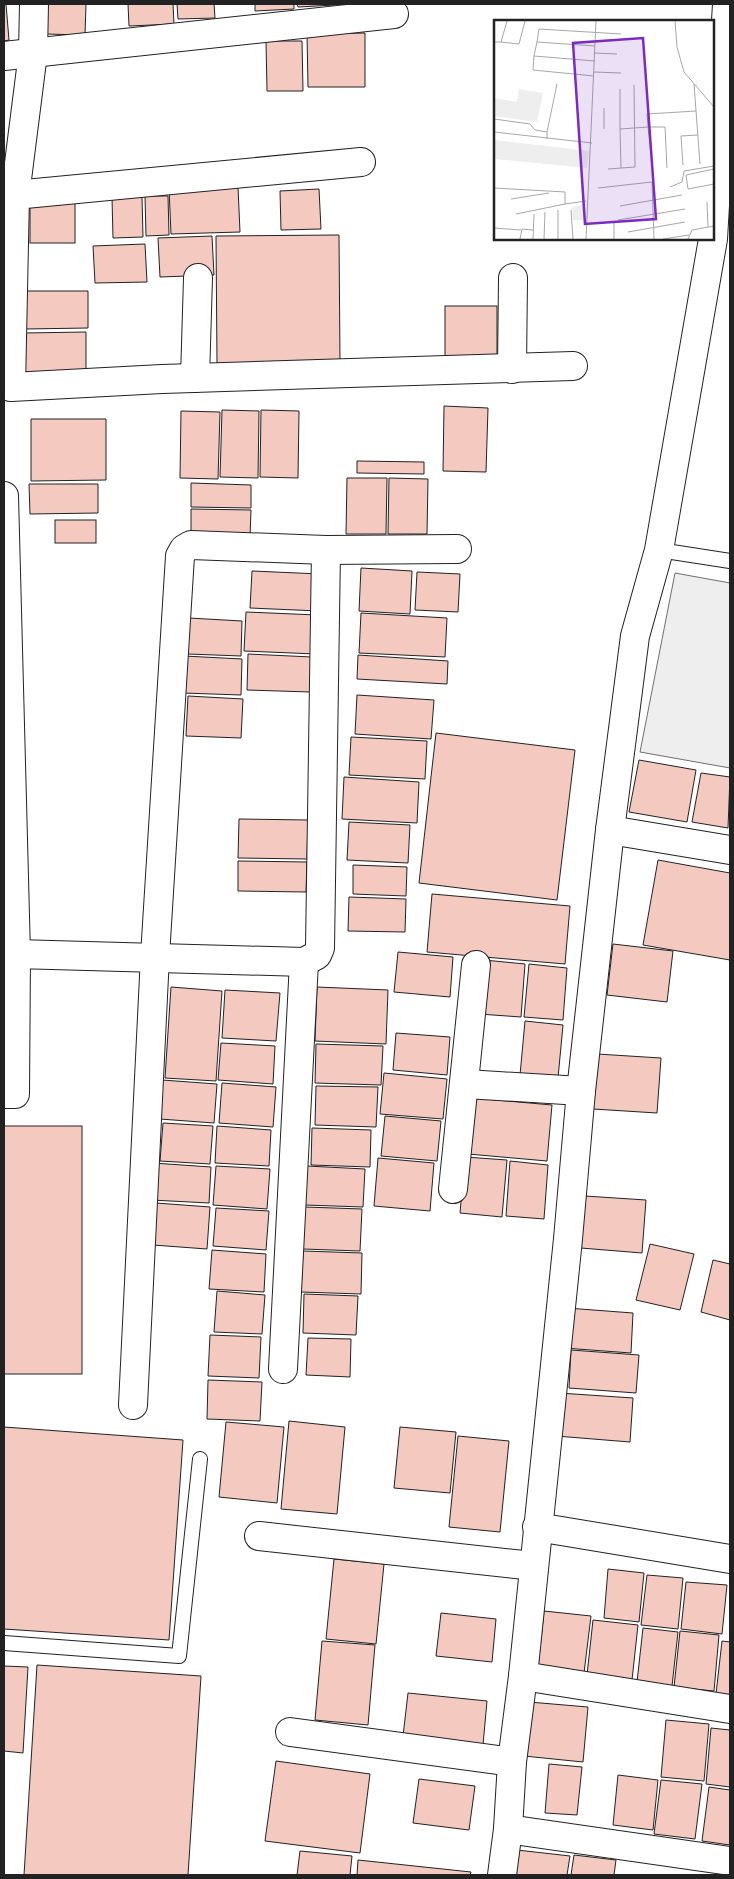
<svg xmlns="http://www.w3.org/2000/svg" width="734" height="1879" viewBox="0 0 734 1879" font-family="Figtree,sans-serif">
	<rect width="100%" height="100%" fill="#fff"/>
	<polygon fill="#eee" stroke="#6f6f6f" points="675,573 730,583 730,768 640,752"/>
	<g fill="#f3c9c0" stroke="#222">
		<polygon points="4,4 6,4 9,40 4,41"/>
		<polygon points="45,4 86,4 85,35 45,34"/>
		<polygon points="128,4 173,4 174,24 129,26"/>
		<polygon points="177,4 214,4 215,18 178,19"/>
		<polygon points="255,4 294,4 294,9 255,11"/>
		<polygon points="297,4 335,4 335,5 298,7"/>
		<polygon points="365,33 365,87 308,87 307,34"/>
		<polygon points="266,41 302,41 303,91 267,91"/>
		<polygon points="238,187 240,232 171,234 169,188"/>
		<polygon points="319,189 321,229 281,230 280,191"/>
		<polygon points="145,196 168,196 169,235 146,236"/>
		<polygon points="142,197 143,237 113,238 112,198"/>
		<rect x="30" y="200" width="45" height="43"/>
		<polygon points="339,235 340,363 217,364 216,236"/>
		<polygon points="212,236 214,275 160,277 158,238"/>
		<polygon points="145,244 147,282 95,283 93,246"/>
		<polygon points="25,291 88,291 88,328 25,329"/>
		<rect x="445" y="306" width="52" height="56"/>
		<polygon points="86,332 86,371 24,372 24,333"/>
		<polygon points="444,406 488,408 486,472 443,471"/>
		<polygon points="222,410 259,411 258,478 220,477"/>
		<polygon points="261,410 299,411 298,478 260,477"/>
		<polygon points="181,411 220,412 218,479 180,478"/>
		<polygon points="31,419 106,419 106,480 31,481"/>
		<polygon points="357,461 424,462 424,474 357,473"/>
		<polygon points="347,478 387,478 386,534 346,534"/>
		<polygon points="389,478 428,479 427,534 388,534"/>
		<polygon points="191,483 251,485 251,508 191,507"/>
		<polygon points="29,484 98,484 98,513 30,514"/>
		<polygon points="191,509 251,510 250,537 191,536"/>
		<rect x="55" y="520" width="41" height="23"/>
		<polygon points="361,568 412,571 410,614 359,611"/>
		<polygon points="252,571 320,574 319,611 250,608"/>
		<polygon points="417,572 460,574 458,612 415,610"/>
		<polygon points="246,612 317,615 316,654 244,651"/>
		<polygon points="361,613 447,618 445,657 359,653"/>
		<polygon points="189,618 242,621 241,656 188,654"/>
		<polygon points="248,654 312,657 311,692 247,690"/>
		<polygon points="358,655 448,661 447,684 357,679"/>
		<polygon points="184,656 242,659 241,695 183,693"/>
		<polygon points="357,695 434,700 431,739 355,734"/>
		<polygon points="188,696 243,699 241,738 186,736"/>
		<polygon points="436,733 575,750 557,900 419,883"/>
		<polygon points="351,737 427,741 425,779 349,775"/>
		<polygon points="639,760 696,770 687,822 629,812"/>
		<polygon points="701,773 730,777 728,828 692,822"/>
		<polygon points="344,777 419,782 417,823 342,819"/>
		<polygon points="239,819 308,820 307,859 238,858"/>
		<polygon points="349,822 410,825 408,863 347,860"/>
		<polygon points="658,860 730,873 730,960 643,945"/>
		<polygon points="238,861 307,862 306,892 238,891"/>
		<polygon points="353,865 407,867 406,896 353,894"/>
		<polygon points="432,894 570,906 565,964 427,952"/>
		<polygon points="349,897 406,899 405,932 348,931"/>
		<polygon points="613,944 673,951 667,1002 607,995"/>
		<polygon points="398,952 453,957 450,997 394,992"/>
		<polygon points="484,960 525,964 521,1017 479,1014"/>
		<polygon points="529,964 567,968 563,1020 524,1017"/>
		<polygon points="171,987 222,991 216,1081 165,1078"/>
		<polygon points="317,987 388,990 386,1044 315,1041"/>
		<polygon points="225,990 280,993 276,1041 222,1038"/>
		<polygon points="525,1021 563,1025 558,1078 520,1075"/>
		<polygon points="396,1033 450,1037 447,1075 393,1070"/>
		<polygon points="221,1043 275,1046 273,1084 218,1080"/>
		<polygon points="316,1044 383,1046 381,1085 315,1083"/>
		<polygon points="597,1054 661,1058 657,1113 593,1109"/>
		<polygon points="384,1073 447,1079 443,1119 380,1114"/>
		<polygon points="162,1080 217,1084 214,1123 160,1119"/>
		<polygon points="222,1083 276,1087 273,1127 219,1123"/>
		<polygon points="316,1086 378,1087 376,1127 315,1125"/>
		<polygon points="473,1098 552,1105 547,1161 468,1154"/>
		<polygon points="385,1116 441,1121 437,1161 381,1156"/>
		<polygon points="163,1123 213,1126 210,1164 160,1161"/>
		<rect x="4" y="1126" width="78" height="248"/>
		<polygon points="217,1126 271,1130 269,1166 215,1163"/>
		<polygon points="312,1128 371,1130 370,1167 311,1165"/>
		<polygon points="465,1157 507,1160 502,1217 460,1213"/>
		<polygon points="378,1158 434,1163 430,1211 374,1206"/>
		<polygon points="510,1161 548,1165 544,1219 506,1216"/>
		<polygon points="153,1163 211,1167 209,1203 151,1200"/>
		<polygon points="216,1166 270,1169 267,1209 213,1205"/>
		<polygon points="307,1166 365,1169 363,1207 305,1205"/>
		<polygon points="585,1196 646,1200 642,1253 581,1248"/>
		<polygon points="156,1203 210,1207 207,1249 153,1245"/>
		<polygon points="305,1207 362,1209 360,1251 303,1249"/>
		<polygon points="216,1208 269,1211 266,1250 213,1246"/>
		<polygon points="650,1244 694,1254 680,1310 636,1300"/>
		<polygon points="212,1250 266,1254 264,1292 209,1289"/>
		<polygon points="303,1251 362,1253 361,1294 301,1292"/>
		<polygon points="713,1260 730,1264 730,1320 701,1312"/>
		<polygon points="217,1291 265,1295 262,1334 214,1332"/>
		<polygon points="304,1294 358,1296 356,1335 303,1333"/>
		<polygon points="567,1308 633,1313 631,1353 564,1348"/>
		<polygon points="210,1335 261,1337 259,1378 208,1376"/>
		<polygon points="308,1338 351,1339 350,1377 306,1375"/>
		<polygon points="571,1350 639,1355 636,1393 569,1388"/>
		<polygon points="208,1380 262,1382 260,1421 207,1419"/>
		<polygon points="559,1393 633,1398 630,1442 556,1436"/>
		<polygon points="289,1421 345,1427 337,1514 281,1509"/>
		<polygon points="226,1422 284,1427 277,1503 219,1497"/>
		<polygon points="4,1427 183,1440 169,1640 4,1629"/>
		<polygon points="400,1427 456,1432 450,1493 394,1488"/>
		<polygon points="458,1436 509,1441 500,1532 449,1527"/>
		<polygon points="334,1559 384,1564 376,1644 326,1639"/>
		<polygon points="608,1569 644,1573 639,1622 604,1618"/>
		<polygon points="647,1575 683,1578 678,1629 641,1625"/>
		<polygon points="686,1582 727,1585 722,1634 681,1629"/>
		<polygon points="544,1611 591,1616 584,1673 538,1668"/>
		<polygon points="441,1613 496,1619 492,1662 436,1656"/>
		<polygon points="593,1620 638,1625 632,1680 587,1675"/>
		<polygon points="643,1628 678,1632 672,1686 637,1682"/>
		<polygon points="680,1631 719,1635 714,1691 674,1687"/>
		<polygon points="322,1641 375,1645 368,1725 315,1720"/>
		<polygon points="722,1641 730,1642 730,1696 716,1694"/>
		<polygon points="37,1665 201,1676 188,1875 24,1875"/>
		<polygon points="4,1666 28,1667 23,1753 4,1751"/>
		<polygon points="408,1693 487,1701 483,1745 403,1736"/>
		<polygon points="529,1702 588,1707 583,1762 524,1756"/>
		<polygon points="666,1720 709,1724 704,1781 661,1777"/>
		<polygon points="711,1728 730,1730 730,1787 706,1784"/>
		<polygon points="276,1761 370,1774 360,1853 265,1841"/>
		<polygon points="549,1764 582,1767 577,1815 545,1813"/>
		<polygon points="618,1775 658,1780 653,1830 613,1825"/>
		<polygon points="419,1779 475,1786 469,1830 413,1823"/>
		<polygon points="661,1780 702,1784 695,1839 654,1834"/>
		<polygon points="709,1787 730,1790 730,1845 702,1841"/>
		<polygon points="517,1850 570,1856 567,1875 514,1875"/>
		<polygon points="300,1851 352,1856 350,1875 297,1875"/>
		<polygon points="574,1855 616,1860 614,1875 571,1875"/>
		<polygon points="358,1860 471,1872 470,1875 357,1875"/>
	</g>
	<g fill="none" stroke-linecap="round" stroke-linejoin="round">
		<g stroke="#222" stroke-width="16">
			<g id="service">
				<polyline points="659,550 730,561"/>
				<polyline points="4,1643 179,1656 200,1459"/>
			</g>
		</g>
		<g stroke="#222" stroke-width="30">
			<g id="minor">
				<polyline points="34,4 33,53 15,195 11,387 162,379 573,366"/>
				<polyline points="4,56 394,14"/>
				<polyline points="4,196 361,162"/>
				<polyline points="512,369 513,278"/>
				<polyline points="195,378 198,278"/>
				<polyline points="4,496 16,954 4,954"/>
				<polyline points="610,830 730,850"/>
				<polyline points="466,1084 581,1091"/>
				<polyline points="4,1094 15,1094 16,954 304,962 317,955 320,948 326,550"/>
				<polyline points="453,1189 476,965"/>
				<polyline points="283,1369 304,962"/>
				<polyline points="133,1405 155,956 180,556 184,549 191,545 326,550 457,549"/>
				<polyline points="537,1527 730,1559"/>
				<polyline points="259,1536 533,1566"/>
				<polyline points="523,1676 730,1709"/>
				<polyline points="290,1732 512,1762"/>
				<polyline points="508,1829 730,1861"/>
				<polyline points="502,1875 508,1829 512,1762 523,1676 568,1239 581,1091 610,830 635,636 659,550 713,239 727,4"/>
			</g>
		</g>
		<use href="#service" stroke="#fff" stroke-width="14"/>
		<use href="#minor" stroke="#fff" stroke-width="28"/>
	</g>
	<g transform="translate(494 20)">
		<rect width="220" height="220" fill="#fff"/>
		<path d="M25 69 49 73 43 102 0 96V78L23 82ZM0 120 95 131 93 148 0 139ZM90 185V200H79L78 187Z" fill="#eee"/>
		<path fill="none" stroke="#a7a7a7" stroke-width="1" d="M181 1 183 27 190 52 220 87M0 22H7L13 1M7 22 25 24 31 1M43 22 45 9 127 14M101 33 123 34M40 36 43 22 101 26M100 52 127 53M100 56 39 50 40 36 101 41M200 64 206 144M126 69V109M0 99 36 104 41 110 53 112V119M110 109V88M0 112 98 123M53 112 63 64M189 145 187 116 204 115M127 148 126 109 154 107 153 94 202 91M114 149 141 147 140 65M220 149 192 155 194 169 220 164M159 154 154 107H171L173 148M176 167 188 162 190 151 220 146M0 168 71 172V184L92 181M104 168 158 162 160 219M17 179 55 173M213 182 214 207M126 186 188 175M77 190 79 219M22 194 71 184M124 200 191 189M120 202V219M0 208 27 210M134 212 191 202M26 219 28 209 39 210M39 219 40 194M50 219 51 192M64 219V190M92 219 102 1M169 219 195 215M194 219 198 210 220 206"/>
		<path fill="#7b2cbf" fill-opacity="0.15" stroke="#7b2cbf" stroke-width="2.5" d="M149 18 162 199 91 204 79 23Z"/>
		<rect width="220" height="220" fill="none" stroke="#222" stroke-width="2.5"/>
	</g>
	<rect width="734" height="1879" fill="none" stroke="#222222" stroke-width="10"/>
</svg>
